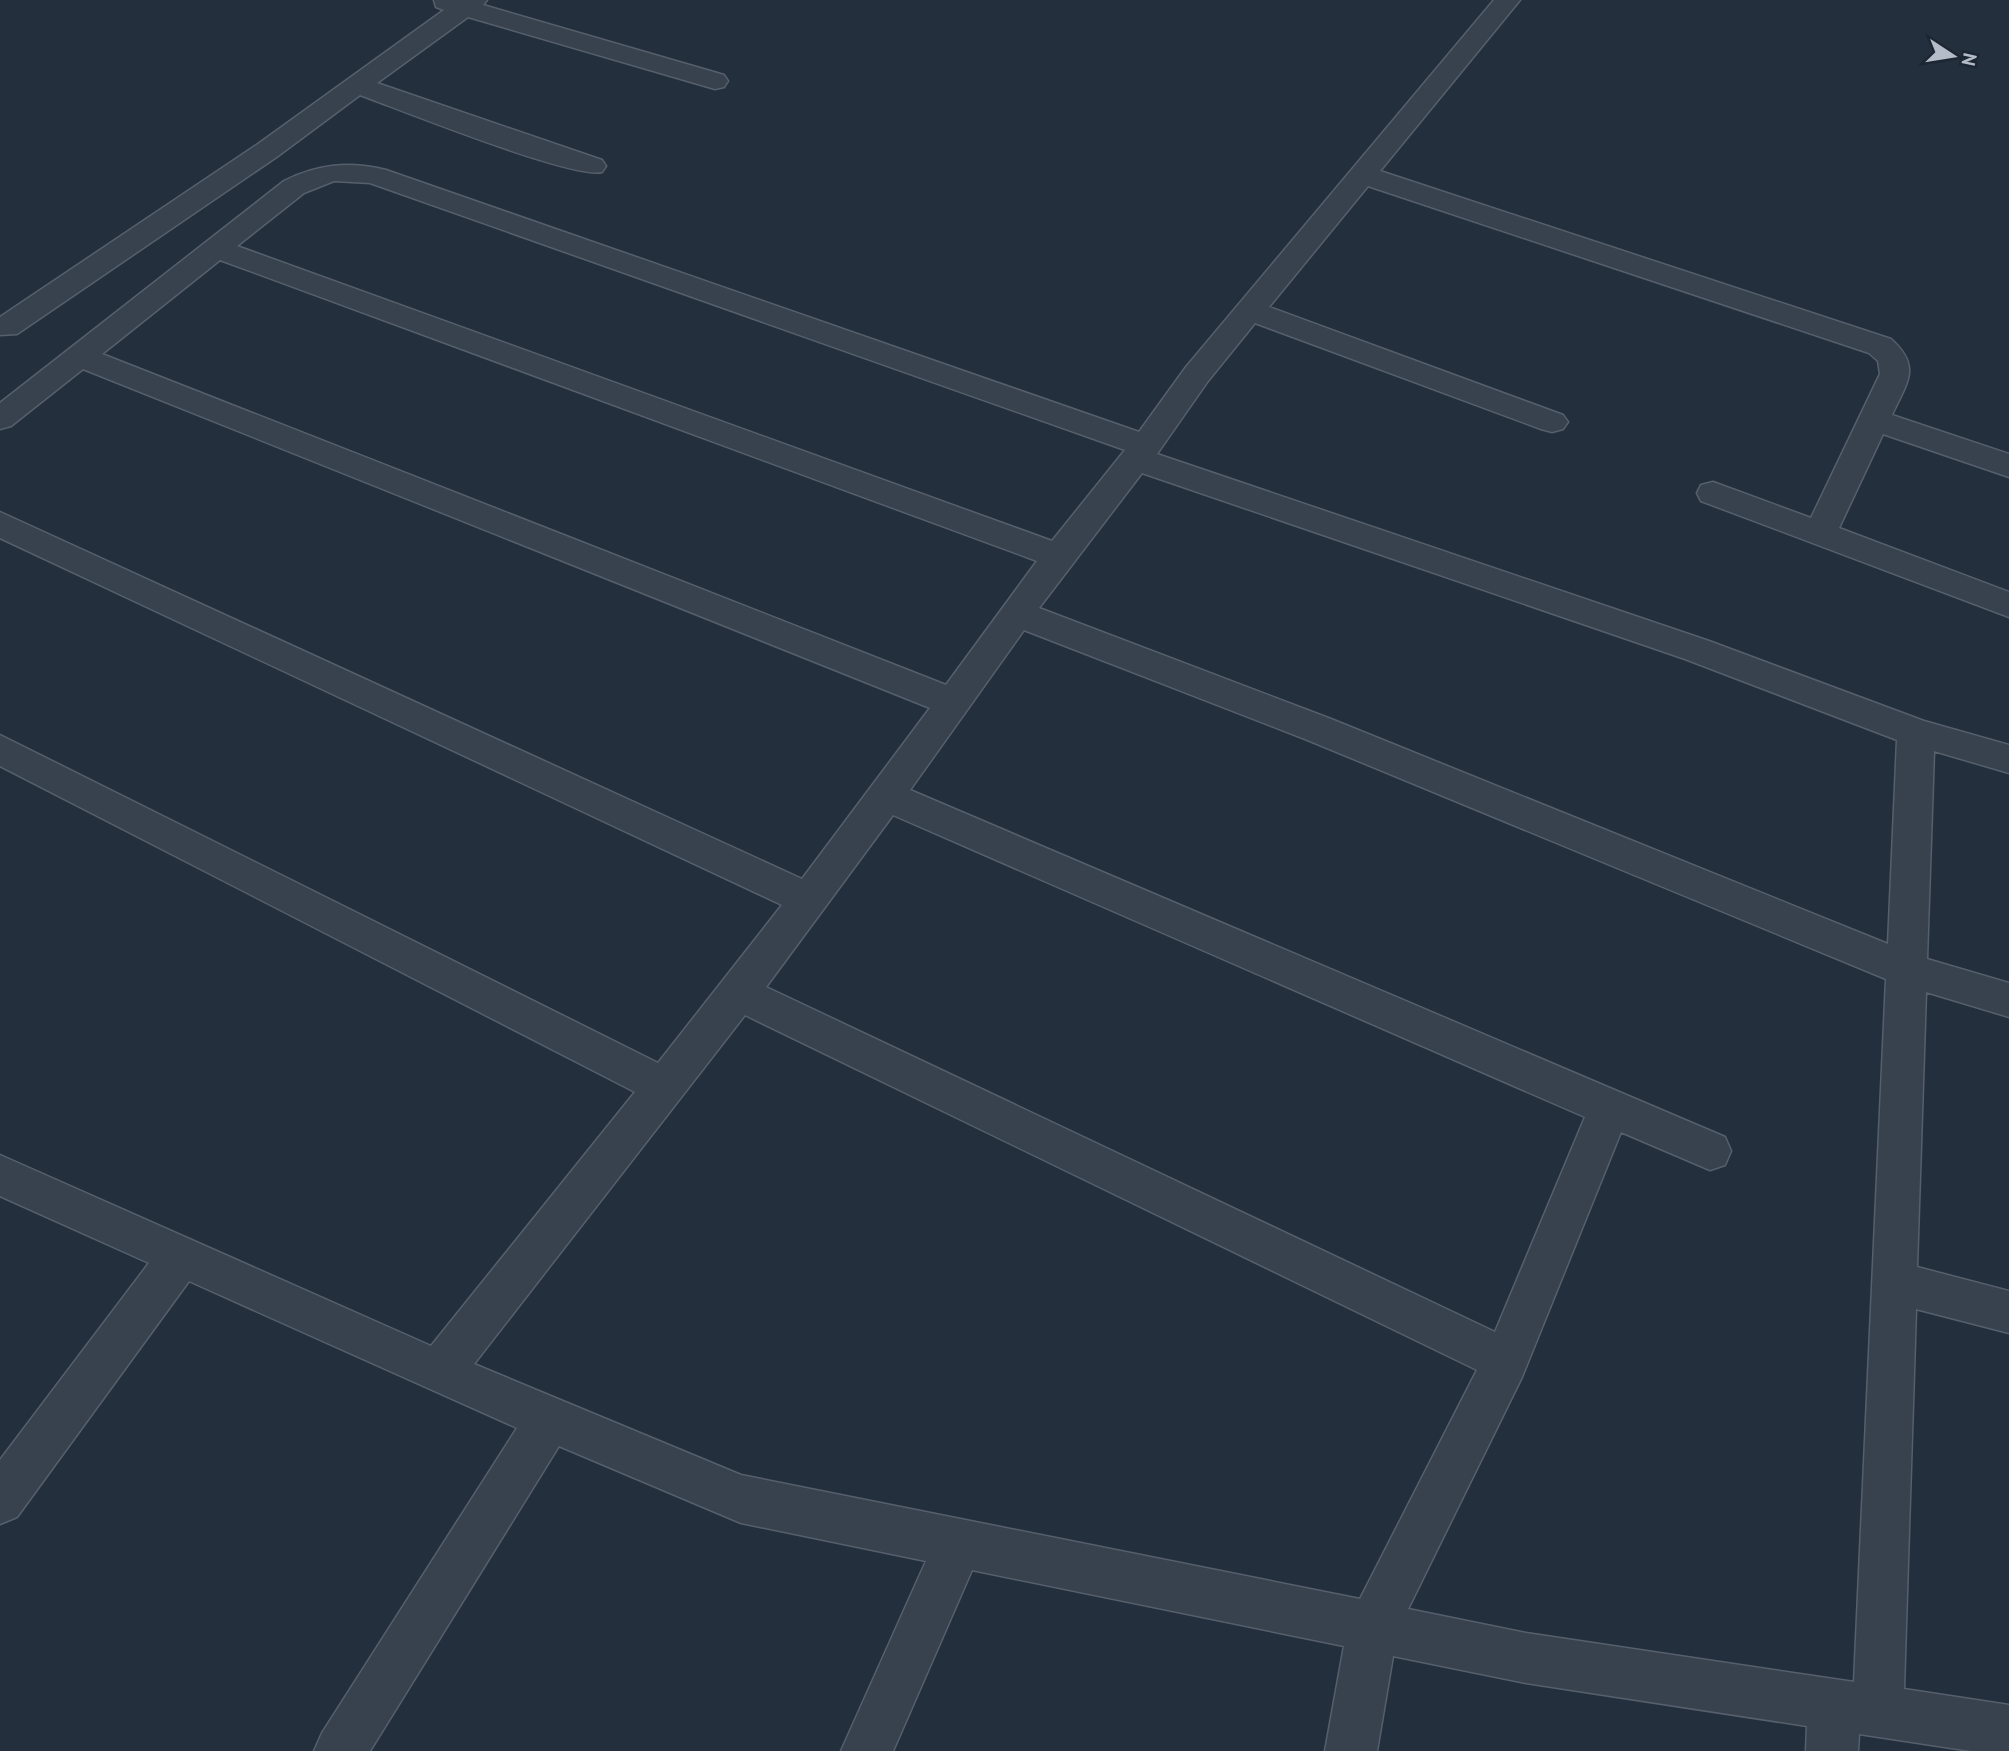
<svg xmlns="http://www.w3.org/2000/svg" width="2009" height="1751" viewBox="0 0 2009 1751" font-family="'PT Sans',sans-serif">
	<rect width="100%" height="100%" fill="#242f3e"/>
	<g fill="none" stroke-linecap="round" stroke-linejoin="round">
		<g stroke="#565f6c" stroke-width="3">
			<g id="minor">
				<path d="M434 0H487L483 5 724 75 728 81 724 87 715 89 468 17 377 83 602 160 606 166 602 172C572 179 401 110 360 95L278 156 17 334 0 335V317L258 144 444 10 436 7Z"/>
				<path d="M1494 0H1520L1380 171 1891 339C1922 367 1907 382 1892 415L2009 454V477L1883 434 1839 528 2009 592V617L1701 501 1697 493 1701 485 1713 482 1811 518 1880 374 1878 361 1869 353 1368 186 1269 307 1563 415 1568 422 1563 429 1552 432 1541 429 1255 323 1208 381 1157 454 1709 641 1924 721 2009 745V773L1934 751 1927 959 2009 983V1017L1926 992 1917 1267 2009 1291V1333L1916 1309 1904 1689 2009 1705V1751H1971L1859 1734 1858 1751H1806L1807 1726 1526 1683 1393 1656 1377 1751H1325L1344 1646 972 1570 893 1751H841L926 1561 741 1523 559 1446 370 1751H314L322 1733 517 1428 189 1281 17 1517 0 1524V1460L149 1263 0 1196V1155L431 1346 635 1092 0 766V735L658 1063 782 905 0 538V512L802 879 930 708 83 369 11 426 0 429V403L284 181C318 164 349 161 386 170L1139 432 1186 367ZM334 181 370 183 1125 450 1052 541 237 246 304 193ZM220 260 1037 561 946 685 102 354ZM1142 473 1685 659 1897 740 1888 944 1331 719 1039 608ZM1024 630 1305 739 1886 979 1854 1682 1526 1633 1408 1609 1522 1377 1621 1132 1710 1170 1725 1165 1731 1151 1725 1137 910 790ZM893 815 1585 1117 1495 1332 766 987ZM745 1015 1477 1370 1360 1599 741 1475 474 1364Z"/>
			</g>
		</g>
		<use href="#minor" fill="#38414e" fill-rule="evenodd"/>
	</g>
	<g transform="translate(1953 56) rotate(102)" stroke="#1d2633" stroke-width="5" paint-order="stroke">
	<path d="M0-5L12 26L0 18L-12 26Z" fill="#b4bcc9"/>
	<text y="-10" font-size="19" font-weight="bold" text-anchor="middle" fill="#b4bcc9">N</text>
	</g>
</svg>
